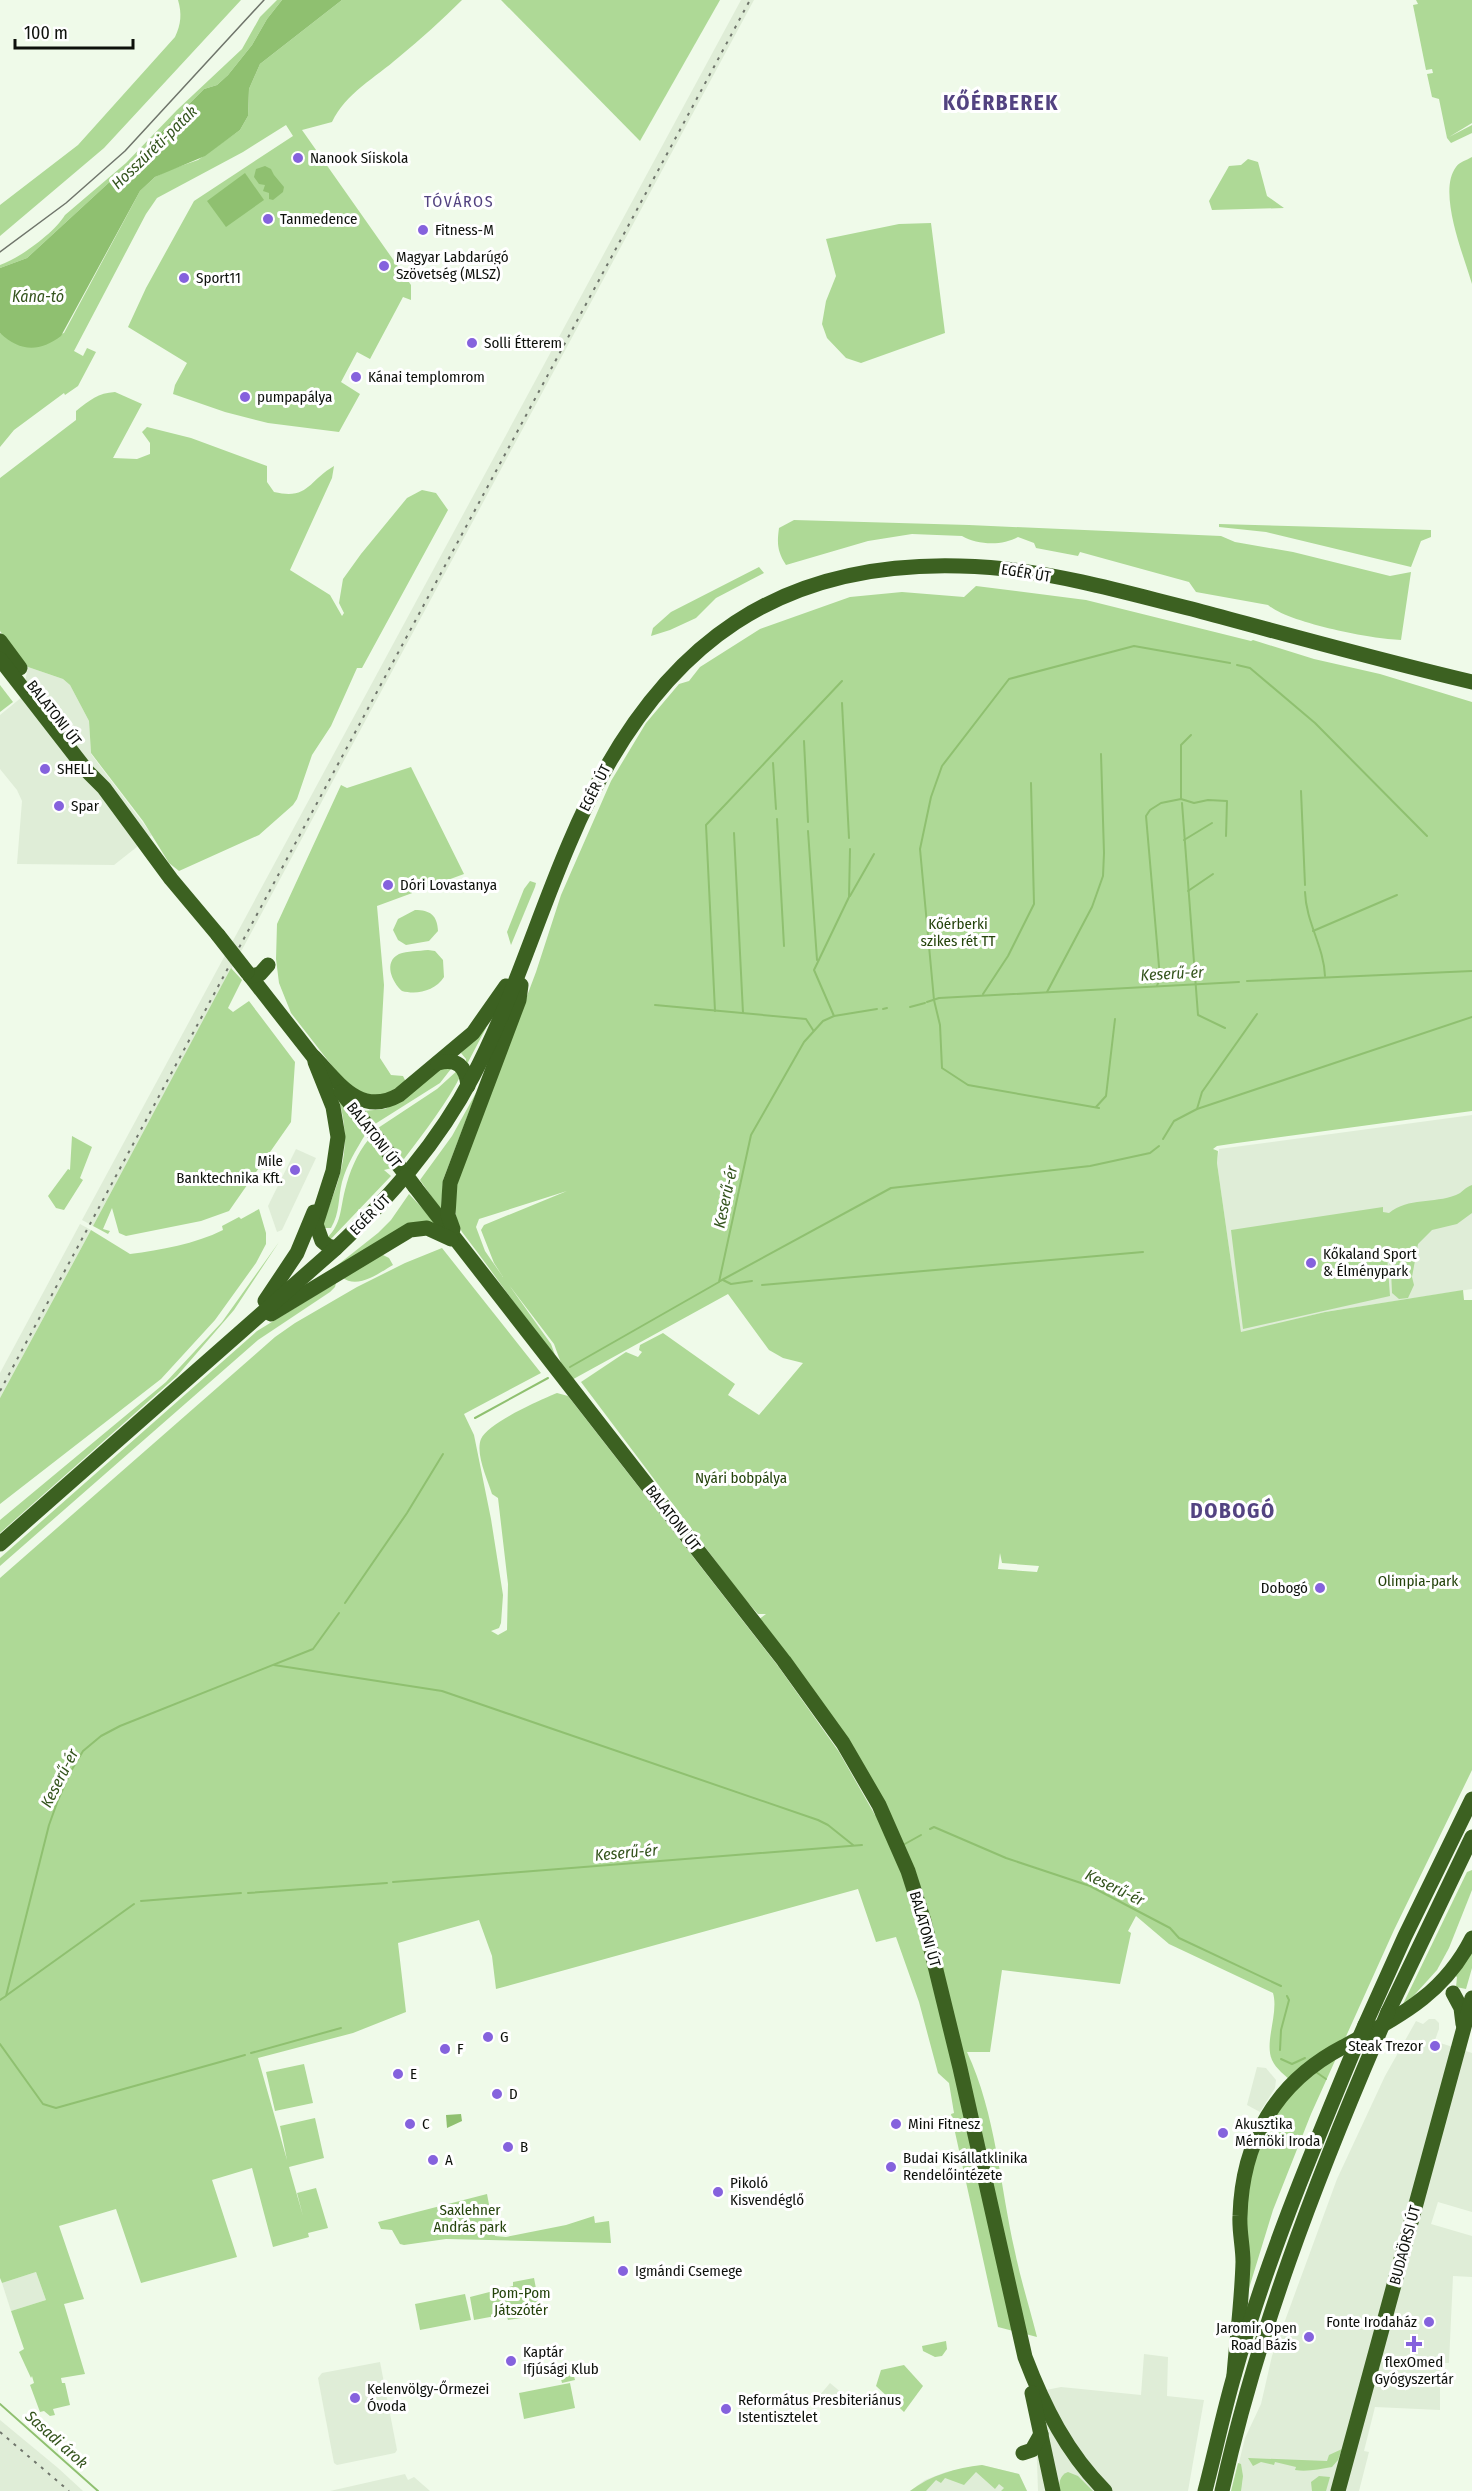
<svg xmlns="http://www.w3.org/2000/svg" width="1472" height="2491" viewBox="0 0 1472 2491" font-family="'Fira Sans Condensed',sans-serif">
	<rect width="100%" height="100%" fill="#effae9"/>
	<g fill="#dfedd7">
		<polygon points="741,0 754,0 93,1226 82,1220"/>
		<polygon points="28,667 63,679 70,685 89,721 91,754 152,835 114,865 17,864 22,801 17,790 0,769 0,715 22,697"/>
		<polygon points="1472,1115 1472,1289 1325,1312 1241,1333 1217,1163 1219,1149"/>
		<polygon points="296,1149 316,1158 282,1230 277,1232 268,1206"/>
		<polygon points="80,1224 91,1230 0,1398 0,1373"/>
		<polygon points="1429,2019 1435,2019 1439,2023 1439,2029 1435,2040 1437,2042 1472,2053 1472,2212 1438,2202 1431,2224 1472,2236 1472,2277 1453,2276 1449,2363 1440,2363 1440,2410 1375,2407 1364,2451 1369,2452 1359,2491 1232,2491 1245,2438 1261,2404 1272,2356 1337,2179 1385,2076 1416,2021 1423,2024"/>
		<polygon points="1257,2067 1266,2068 1276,2080 1275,2088 1260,2112 1247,2105"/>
		<polygon points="36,2272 46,2300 11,2311 2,2283"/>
		<polygon points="1144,2354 1168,2357 1167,2396 1204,2400 1188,2491 1038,2491 1036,2433 1046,2390 1061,2387 1141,2395"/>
		<polygon points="380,2362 397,2450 395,2453 337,2465 334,2463 318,2378 322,2373"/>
		<polygon points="830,2383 843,2394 831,2407 819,2396"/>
		<polygon points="0,2420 58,2468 83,2491 0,2491"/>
		<polygon points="982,2465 1019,2474 1027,2491 910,2491 925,2480 946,2472"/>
		<polygon points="405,2474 408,2480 414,2477 430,2491 330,2491"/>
	</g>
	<g fill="#aed996" fill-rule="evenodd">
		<path d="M178 0H241L104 148 0 236V205L78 145 175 37C181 24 182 14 178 0Z"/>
		<path d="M277 0H282L267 19 252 45 228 75 217 85 204 89 128 165 27 258 0 268V265C20 258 54 233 65 215L126 163 177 110 242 49 260 17Z"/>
		<path d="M342 0H462C442 20 421 39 399 57 375 78 346 93 332 122L302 130 411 285V300L403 297 370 359 357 352 341 382 360 394 339 432 268 423 225 412 173 394 175 385 187 363 128 327 146 288 194 201 293 136 286 125 243 152 157 198 146 214 74 351 83 356 87 348 96 352 78 386 65 395 64 393 14 430 0 447V333L23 346 64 333 140 191 155 177 169 170 198 160 240 130 248 116 249 89 260 64Z"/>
		<polygon points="501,0 720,0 640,141"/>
		<polygon points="1416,0 1472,0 1472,123 1449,137 1472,125 1472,133 1451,143 1447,138 1439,99 1432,97 1427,74 1433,73 1432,69 1426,70 1413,5 1418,4"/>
		<path d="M1472 157V284C1464 256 1437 192 1456 167 1459 162 1467 160 1472 157Z"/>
		<polygon points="1248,159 1258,162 1267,196 1284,208 1212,210 1209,201 1229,166 1241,165"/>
		<polygon points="931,223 945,333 861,363 846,358 827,338 822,324 826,301 836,276 826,239 899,224"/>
		<path d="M115 392 142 404 113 458 137 459 150 454V443L142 432 147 427 191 438 267 466V482L274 492C309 500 308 481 334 466L332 478 290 570 330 595 342 616 344 613 339 603 343 579 361 554 407 498 422 490 436 493 448 510 362 668H357L331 726 312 755 297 799 293 805 259 835 179 871 169 863 143 821 91 753 89 721 70 685 63 679 28 667 0 631V478L76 420V411C90 400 98 393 115 392Z"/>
		<path d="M794 520 969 525 1221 536 1235 542 1293 552 1390 576 1411 572 1401 640C1371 639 1289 623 1268 605L1196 592 1189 582 1080 552 1078 556 1036 548 1034 543 1018 537C1002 546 978 545 962 536L912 534 868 541 786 565C777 551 777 543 779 528Z"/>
		<polygon points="1219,524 1431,530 1431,537 1421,541 1411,567 1266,532 1219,527"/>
		<polygon points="759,567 764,573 716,598 696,618 670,630 651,636 653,628 671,612"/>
		<path d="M976 586 1086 600 1251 641 1253 640 1314 659 1380 674 1472 702V1111L1237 1143 1217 1146 1213 1149 1218 1151 1217 1163 1241 1332 1325 1312 1463 1290 1464 1300H1472V1770L1394 1930 1311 2114 1273 2210 1239 2321 1247 2163 1292 2082C1286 2076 1276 2069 1272 2060 1264 2042 1279 2013 1273 1993L1169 1944 1136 1916 1128 1931 1131 1933 1120 1984 1002 1970 990 2052H967C996 2114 1000 2186 1015 2252 1021 2281 1030 2309 1037 2337L998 2327 951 2114 954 2113 949 2083 938 2073 919 2002 896 1937 876 1942 858 1889 496 1989 492 1956 479 1920 398 1943 406 2012 353 2033 258 2058 287 2160 280 2126 315 2118 324 2158 289 2167 303 2216 297 2193 316 2188 328 2228 308 2233 309 2237 273 2247 252 2168 212 2180 237 2257 141 2283 116 2209 59 2226 84 2299 64 2304 85 2374 61 2378 62 2383H65L70 2405 53 2409 55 2415 50 2416 44 2411 40 2412 30 2385 34 2383 32 2376 31 2378 19 2352 24 2349 11 2311 46 2300 36 2272 2 2283 0 2278V1578L275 1337 295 1323 357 1287 405 1263 442 1248 541 1373 464 1414 474 1435 491 1519 503 1595 501 1623 499 1628 491 1631 498 1635 507 1630 508 1584 498 1498 492 1494C488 1480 475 1454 481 1439 488 1423 540 1400 557 1393L568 1396 778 1666 839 1752 875 1815 888 1810 754 1623 766 1614H758L742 1596 581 1382 626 1352 638 1357 642 1352 639 1350 640 1345 663 1333 735 1384 728 1395 759 1415 803 1363 783 1358 769 1350 728 1294 568 1382 554 1344 509 1285 551 1344 555 1355C522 1316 494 1273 462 1232L457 1222 453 1193 536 972 561 895 611 781 646 723 679 684 689 681 700 667 760 629 850 597 902 592 964 597ZM567 1191 484 1225 481 1230 494 1263 503 1277 485 1251 476 1227 479 1219ZM1000 1553 1002 1563 1039 1566 1037 1572 998 1569Z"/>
		<polygon points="0,685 13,702 0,712"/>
		<polygon points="411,767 464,874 377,906 384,985 380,1058 391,1075 403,1076 406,1082 380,1098 360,1095 340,1076 291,1013 279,983 276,959 277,924 341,785 347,788"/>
		<polygon points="530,881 536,883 535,887 511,945 507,932 524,889"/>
		<path d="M415 910C430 910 437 915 438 931L429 941 406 945 398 940 393 930 398 919Z"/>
		<path d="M428 950 435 951 443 960 444 977C435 991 417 995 402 991 392 982 383 962 399 954 407 951 419 951 428 950Z"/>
		<polygon points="231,968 242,980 228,1008 233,1012 249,1001 295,1062 291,1122 229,1211 201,1221 126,1236 119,1233 112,1208 103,1229 110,1231 108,1234 93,1226"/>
		<polygon points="485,1027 486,1028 466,1066 466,1059 461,1053"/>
		<polygon points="443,1065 454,1065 440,1083 375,1124 363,1111 385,1109 394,1104"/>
		<path d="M459 1069 462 1073C447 1103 425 1131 404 1159L402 1158 378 1128 437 1089Z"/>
		<polygon points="477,1091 443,1180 441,1210 420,1180 452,1136"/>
		<path d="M338 1097 365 1135C356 1150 347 1164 342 1182 338 1198 340 1213 331 1228H325L323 1222C341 1177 353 1146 338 1097Z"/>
		<polygon points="72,1136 92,1147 80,1178 83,1180 64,1210 56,1208 48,1196 68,1169 70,1170"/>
		<path d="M369 1139 392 1168 384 1170 391 1176 330 1240 327 1238C342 1223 340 1209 345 1190 349 1173 357 1153 369 1139Z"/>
		<path d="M1472 1185V1213L1457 1224 1432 1230 1418 1244 1412 1277 1414 1285 1408 1298 1399 1299 1392 1293 1391 1270 1387 1255 1390 1296 1243 1329 1231 1230 1383 1207V1212L1389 1213C1409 1197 1433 1204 1456 1195 1462 1193 1465 1187 1472 1185Z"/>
		<polygon points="409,1194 437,1224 335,1267 378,1233 391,1220"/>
		<path d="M259 1209 266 1233V1244L256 1263 215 1320 161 1379 0 1504V1398L91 1230 130 1254C161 1250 195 1244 223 1230L222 1226 239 1217 241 1219Z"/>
		<polygon points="279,1242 234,1310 177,1376 0,1533 0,1520 166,1382 222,1322"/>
		<path d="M381 1254 389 1258 393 1265C379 1273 357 1290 342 1277Z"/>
		<polygon points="336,1283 335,1287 330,1292 258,1340 0,1566 0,1558 257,1331"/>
		<polygon points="1472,1870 1472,1890 1449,1948 1437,1970 1408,2002 1403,2004 1467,1872"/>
		<polygon points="1472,1948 1472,1968 1466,1989 1456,1987 1457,1977 1454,1975"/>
		<polygon points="304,2064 313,2103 275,2111 266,2072"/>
		<polygon points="487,2194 495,2236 506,2237 566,2225 594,2216 595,2223 609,2221 611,2243 446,2239 404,2245 400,2244 392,2230 381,2229 378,2222"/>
		<polygon points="534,2278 541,2315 508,2320 506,2314 474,2320 470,2297 513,2286 513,2282"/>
		<polygon points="465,2294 471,2320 420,2330 415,2304"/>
		<polygon points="946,2341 947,2349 942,2356 935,2357 923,2351 922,2346"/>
		<polygon points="904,2365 923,2386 904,2412 876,2386 881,2370"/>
		<polygon points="572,2368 575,2380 562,2383 559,2371"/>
		<polygon points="570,2383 575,2408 524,2419 519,2393"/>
		<path d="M1342 2449 1338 2460 1332 2467C1319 2469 1308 2472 1295 2470L1296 2467 1275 2462 1274 2465 1261 2462 1253 2466 1248 2458 1327 2461 1329 2455Z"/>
		<polygon points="1238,2463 1241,2464 1243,2476 1241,2491 1231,2491"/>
		<path d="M982 2465 1019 2474 1027 2491H1001L1004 2488 999 2484 995 2489 976 2472 964 2485 945 2478 941 2483 936 2480 926 2491H910C931 2475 956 2468 982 2465Z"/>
		<path d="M1068 2472 1078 2476 1093 2491H1060C1058 2483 1060 2475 1068 2472Z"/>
		<polygon points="1319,2476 1330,2477 1326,2491 1312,2491 1311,2482"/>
	</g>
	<g fill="#8fc070">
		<path d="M282 0H342L260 64 249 89 248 116 240 130 205 156 155 177 140 191 61 336C40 352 20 352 0 333V268L27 258 128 165 204 89 217 85 228 75 252 45 267 19Z"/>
		<polygon points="265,166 271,169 274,175 284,187 283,192 273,200 269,199 269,193 263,191 265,185 259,184 254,177 256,169"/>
		<polygon points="245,173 264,200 226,227 207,201"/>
		<polygon points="461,2114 462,2121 447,2128 446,2115"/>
	</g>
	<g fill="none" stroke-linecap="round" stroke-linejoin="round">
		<g stroke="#8fc070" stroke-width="2">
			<polyline points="1237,665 1250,668 1315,723 1427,836"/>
			<polyline points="842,703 849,838"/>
			<polyline points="804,741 808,822"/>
			<polyline points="773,763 776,809"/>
			<polyline points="1301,791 1305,885"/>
			<polyline points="1181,799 1181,745 1191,735"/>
			<polyline points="1182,803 1198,1015 1225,1028"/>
			<polyline points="777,819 784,946"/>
			<polyline points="808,831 817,960"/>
			<polyline points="734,833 743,1013"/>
			<polyline points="1184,840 1212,823"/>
			<polyline points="1188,891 1213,874"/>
			<path d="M1305 892C1306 922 1324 947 1325 976"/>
			<polyline points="850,896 874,854"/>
			<polyline points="1313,931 1397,895"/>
			<polyline points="1247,981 1472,971"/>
			<polyline points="1157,986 1160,978 1146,816 1150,810 1161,803 1181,799 1194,803 1208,800 1227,801 1226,836"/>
			<polyline points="1047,992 1092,907 1103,876 1104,853 1101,754"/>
			<polyline points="983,994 1008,956 1034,904 1031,783"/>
			<polyline points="927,1002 939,998 1239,982"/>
			<polyline points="655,1005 806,1019 813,1030"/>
			<polyline points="910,1007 925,1003"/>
			<polyline points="883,1009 887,1008"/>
			<polyline points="715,1011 706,825 842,681"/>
			<polyline points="834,1016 814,970 849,897 850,849"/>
			<polyline points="1096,1107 1106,1096 1115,1019"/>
			<polyline points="1099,1108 968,1085 942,1068 940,1025 934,1000 920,849 931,797 942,766 1009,679 1134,646 1230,663"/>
			<polyline points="1197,1109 1202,1092 1257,1014"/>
			<polyline points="1163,1139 1174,1121 1197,1109 1472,1017"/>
			<polyline points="723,1280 731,1284 752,1281"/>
			<polyline points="720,1281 891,1188 1090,1166 1150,1153 1159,1146"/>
			<polyline points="762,1285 1143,1252"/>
			<polyline points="570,1367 719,1282 751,1135 804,1042 823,1021 834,1016 877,1009"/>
			<polyline points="475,1418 548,1378"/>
			<polyline points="345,1603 407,1513 443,1454"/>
			<polyline points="274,1665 442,1691 818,1820 828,1825 853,1845"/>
			<polyline points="930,1829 934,1827 1006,1858 1090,1886 1170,1928 1179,1938 1281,1986"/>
			<polyline points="903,1845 921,1835"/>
			<polyline points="393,1882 862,1845"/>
			<polyline points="248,1893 387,1883"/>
			<polyline points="141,1901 241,1893"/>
			<polyline points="7,1995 134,1904"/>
			<polyline points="0,2000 6,1996 49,1825 58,1800 71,1771 83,1751 101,1736 120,1726 313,1649 339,1613"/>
			<polyline points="0,2044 43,2104 56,2108 245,2055"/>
			<polyline points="1280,2050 1281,2030 1289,2000 1287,1996"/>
			<polyline points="251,2053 341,2028"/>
			<polyline points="1281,2059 1292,2064 1305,2058"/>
			<polyline points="1316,2072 1326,2079"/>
			<polyline points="0,2404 98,2491"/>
		</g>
		<g stroke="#3c6121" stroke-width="15">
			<polyline points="0,641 20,668"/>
			<polyline points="0,659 87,771 104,788 171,879 218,935"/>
			<polyline points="247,972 319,1064"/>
			<polyline points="250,976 260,974 268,965"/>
			<path d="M314 1057C338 1082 360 1117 399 1095L473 1033 506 986"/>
			<polyline points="315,1062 333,1107 338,1137 333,1171 316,1224 322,1241 328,1246 336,1248"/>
			<path d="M438 1063C457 1058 466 1066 468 1086"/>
			<polyline points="341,1092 406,1175"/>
			<path d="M415 1187 784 1661 843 1743 879 1805 908 1871 924 1921 960 2068 1025 2357C1044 2407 1067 2453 1105 2491"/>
			<polyline points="453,1229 448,1215 450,1183 519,1000 521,985"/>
			<polyline points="265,1301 297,1253 314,1212"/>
			<polyline points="271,1314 410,1230 427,1228 451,1239"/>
			<path d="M0 1544 336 1248C390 1197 438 1143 473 1076 512 1002 536 921 569 844 653 643 783 546 1006 569 1069 576 1131 594 1192 609 1285 634 1378 660 1472 682"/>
			<polyline points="1453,1993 1461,2008 1463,2024"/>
			<polyline points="1388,2012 1472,1837"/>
			<polyline points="1365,2025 1405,1936 1472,1799"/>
			<path d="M1234 2375C1237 2337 1242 2299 1243 2262 1243 2246 1239 2231 1240 2216 1242 2141 1276 2082 1343 2047 1397 2017 1443 1996 1472 1938"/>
			<polyline points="1032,2393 1053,2491"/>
			<polyline points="1023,2453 1032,2450 1041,2434"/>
			<path d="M1205 2491C1215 2453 1223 2414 1234 2376 1265 2264 1310 2156 1354 2050"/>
			<path d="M1222 2491C1257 2334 1314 2185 1377 2038"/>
			<polyline points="1338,2491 1472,1998"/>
		</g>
		<polyline stroke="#6f756b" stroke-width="1.5" points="0,252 66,203 125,151 264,0"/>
		<g stroke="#6f756b" stroke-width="2" stroke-dasharray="3 6" stroke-linecap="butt">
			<polyline points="0,1391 750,0"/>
			<polyline points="0,2432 69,2491"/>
		</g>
		<g stroke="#3c6121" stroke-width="15">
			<polyline points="218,935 247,972"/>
			<polyline points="406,1175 415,1187"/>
			<polyline points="1377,2038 1388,2012"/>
			<polyline points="1354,2050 1365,2025"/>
		</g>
	</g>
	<g fill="#8562dd" stroke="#fff" stroke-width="2">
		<circle cx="298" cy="158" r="6"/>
		<circle cx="268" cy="219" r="6"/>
		<circle cx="423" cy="230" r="6"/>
		<circle cx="384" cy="266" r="6"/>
		<circle cx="184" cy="278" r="6"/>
		<circle cx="472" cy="343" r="6"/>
		<circle cx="356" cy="377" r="6"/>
		<circle cx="245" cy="397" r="6"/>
		<circle cx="45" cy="769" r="6"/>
		<circle cx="59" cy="806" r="6"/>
		<circle cx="388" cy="885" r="6"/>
		<circle cx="295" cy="1170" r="6"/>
		<circle cx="1311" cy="1263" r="6"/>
		<circle cx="1320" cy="1588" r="6"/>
		<circle cx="488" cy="2037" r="6"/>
		<circle cx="1435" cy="2046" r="6"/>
		<circle cx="445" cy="2049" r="6"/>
		<circle cx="398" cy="2074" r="6"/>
		<circle cx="497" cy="2094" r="6"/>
		<circle cx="410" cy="2124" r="6"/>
		<circle cx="896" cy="2124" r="6"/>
		<circle cx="1223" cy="2133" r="6"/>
		<circle cx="508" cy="2147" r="6"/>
		<circle cx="433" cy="2160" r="6"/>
		<circle cx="891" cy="2167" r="6"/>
		<circle cx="718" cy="2192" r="6"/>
		<circle cx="623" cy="2271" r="6"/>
		<circle cx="1429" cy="2322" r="6"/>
		<circle cx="1309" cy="2337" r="6"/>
		<path d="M1411 2335h6v6h6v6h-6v6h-6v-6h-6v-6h6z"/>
		<circle cx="511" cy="2361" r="6"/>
		<circle cx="355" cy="2398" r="6"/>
		<circle cx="726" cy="2409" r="6"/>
	</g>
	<g text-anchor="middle" stroke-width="6" stroke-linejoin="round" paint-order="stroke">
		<g font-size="15" fill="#0d100b" stroke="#fff" text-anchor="start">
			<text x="310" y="163">Nanook Síiskola</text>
			<text x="280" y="224">Tanmedence</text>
			<text x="435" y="235">Fitness-M</text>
			<text x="396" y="262">Magyar Labdarúgó<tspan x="396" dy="17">Szövetség (MLSZ)</tspan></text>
			<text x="196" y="283">Sport11</text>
			<text x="484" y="348">Solli Étterem</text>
			<text x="368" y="382">Kánai templomrom</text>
			<text x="257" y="402">pumpapálya</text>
			<text x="57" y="774">SHELL</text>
			<text x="71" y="811">Spar</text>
			<text x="400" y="890">Dóri Lovastanya</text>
			<text x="283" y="1166" text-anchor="end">Mile<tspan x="283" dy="17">Banktechnika Kft.</tspan></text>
			<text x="1323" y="1259">Kőkaland Sport<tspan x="1323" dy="17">&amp; Élménypark</tspan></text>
			<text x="1308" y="1593" text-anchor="end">Dobogó</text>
			<text x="500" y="2042">G</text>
			<text x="1423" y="2051" text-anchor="end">Steak Trezor</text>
			<text x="457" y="2054">F</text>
			<text x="410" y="2079">E</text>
			<text x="509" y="2099">D</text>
			<text x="422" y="2129">C</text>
			<text x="908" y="2129">Mini Fitnesz</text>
			<text x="1235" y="2129">Akusztika<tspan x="1235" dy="17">Mérnöki Iroda</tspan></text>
			<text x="520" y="2152">B</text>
			<text x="903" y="2163">Budai Kisállatklinika<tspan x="903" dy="17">Rendelőintézete</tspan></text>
			<text x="445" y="2165">A</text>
			<text x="730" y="2188">Pikoló<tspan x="730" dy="17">Kisvendéglő</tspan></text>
			<text x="635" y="2276">Igmándi Csemege</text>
			<text x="1417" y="2327" text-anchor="end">Fonte Irodaház</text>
			<text x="1297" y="2333" text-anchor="end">Jaromir Open<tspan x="1297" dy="17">Road Bázis</tspan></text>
			<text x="523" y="2357">Kaptár<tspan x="523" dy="17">Ifjúsági Klub</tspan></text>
			<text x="1414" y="2367" text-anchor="middle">flexOmed<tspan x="1414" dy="17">Gyógyszertár</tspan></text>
			<text x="367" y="2394">Kelenvölgy-Őrmezei<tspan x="367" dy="17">Óvoda</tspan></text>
			<text x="738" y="2405">Református Presbiteriánus<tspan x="738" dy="17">Istentisztelet</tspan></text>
		</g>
		<g font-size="15" fill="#0d100b" stroke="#fff">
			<text transform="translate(1026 573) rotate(9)" y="5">EGÉR ÚT</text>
			<text transform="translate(54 713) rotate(52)" y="5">BALATONI ÚT</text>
			<text transform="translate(595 788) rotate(-63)" y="5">EGÉR ÚT</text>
			<text transform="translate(374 1135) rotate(52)" y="5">BALATONI ÚT</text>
			<text transform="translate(370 1215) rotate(-45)" y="5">EGÉR ÚT</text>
			<text transform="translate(673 1518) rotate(52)" y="5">BALATONI ÚT</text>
			<text transform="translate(925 1929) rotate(74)" y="5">BALATONI ÚT</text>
			<text transform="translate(1405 2245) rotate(-75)" y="5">BUDAÖRSI ÚT</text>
		</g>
		<g font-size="15" fill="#24430b" stroke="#fff">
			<text x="958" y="929">Kőérberki<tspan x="958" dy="17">szikes rét TT</tspan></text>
			<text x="741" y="1483">Nyári bobpálya</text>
			<text x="1418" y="1586">Olimpia-park</text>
			<text x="470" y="2215">Saxlehner<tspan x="470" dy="17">András park</tspan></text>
			<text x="521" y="2298">Pom-Pom<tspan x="521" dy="17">Játszótér</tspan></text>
		</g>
		<g font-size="16" font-style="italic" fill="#34541d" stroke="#fff">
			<text transform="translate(154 147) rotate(-44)" y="6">Hosszúréti-patak</text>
			<text x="38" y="302">Kána-tó</text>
			<text transform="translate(1172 973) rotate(-3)" y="6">Keserű-ér</text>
			<text transform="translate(725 1197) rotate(-78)" y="6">Keserű-ér</text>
			<text transform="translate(59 1778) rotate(-63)" y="6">Keserű-ér</text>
			<text transform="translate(626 1852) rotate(-5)" y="6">Keserű-ér</text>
			<text transform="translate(1115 1887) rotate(26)" y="6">Keserű-ér</text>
			<text transform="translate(57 2439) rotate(42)" y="6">Sasadi árok</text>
		</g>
		<g font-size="16" letter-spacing="1.5" fill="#534381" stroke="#fff">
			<text x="459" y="207">TÓVÁROS</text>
		</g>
		<g font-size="21" font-weight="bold" letter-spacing="1.5" fill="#534381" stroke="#fff">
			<text x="1001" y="110">KŐÉRBEREK</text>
			<text x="1233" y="1518">DOBOGÓ</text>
		</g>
	</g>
	<path d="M15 39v9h118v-9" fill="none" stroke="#0d100b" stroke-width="3"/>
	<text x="24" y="39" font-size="18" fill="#0d100b" stroke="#ffffff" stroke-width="4.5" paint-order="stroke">100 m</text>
</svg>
